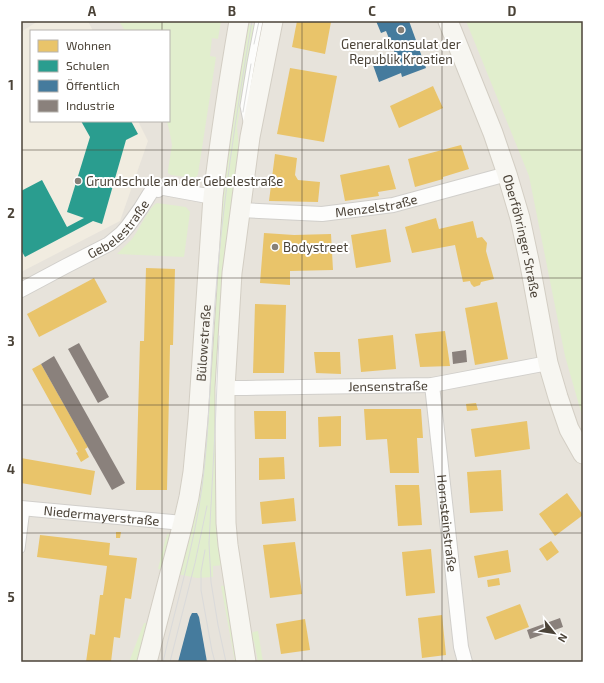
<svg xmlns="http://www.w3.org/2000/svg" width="604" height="683" viewBox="0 0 604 683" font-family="'Exo 2',sans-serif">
	<rect width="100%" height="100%" fill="#f3f1ee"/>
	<path fill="#e7e3db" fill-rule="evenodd" d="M21 21H583V662H21ZM31 31H169V121H31Z"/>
	<polygon fill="#f1ece0" points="38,21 88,21 93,31 31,31 31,121 138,121 148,141 120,221 21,272 21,32"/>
	<g fill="#e1eecd">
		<polygon points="119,21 221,21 218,39 212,38 210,56 216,57 198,174 197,176 194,178 171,175 168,173 168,170 172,145 170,134 167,121 169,121 169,31 125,31"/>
		<polygon points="466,21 583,21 583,419 565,356 529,176"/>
		<polygon points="245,24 254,25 237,127 240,158 225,565 213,566 213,577 197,578 177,574 217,217"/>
		<path d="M157 203 186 207 190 212 184 257 117 254C122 249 127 244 132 239 139 230 149 207 157 203Z"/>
		<polygon points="168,533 170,538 164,570 158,569 165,541"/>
		<polygon points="228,585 239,662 235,662 221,586"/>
		<polygon points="144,623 150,624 142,648 136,662 129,662"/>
		<polygon points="258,631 263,662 258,662 254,641 250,641 249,637 253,632"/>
	</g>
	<g fill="#e9c46a">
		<polygon points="297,21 331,22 325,54 292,47"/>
		<polygon points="290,68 337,76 324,142 277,134"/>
		<polygon points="433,86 443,108 399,128 390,106"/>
		<polygon points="461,145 469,169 443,177 443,179 415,187 408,159"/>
		<polygon points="275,154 297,158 295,175 298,180 320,182 318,202 269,201"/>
		<polygon points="389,165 396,189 378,192 379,196 345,201 340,175"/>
		<polygon points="436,218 439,229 473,221 477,238 482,237 487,243 486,251 494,279 481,282 480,285 474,287 471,284 470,281 463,282 455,245 412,253 405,227"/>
		<polygon points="386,229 391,262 356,268 351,235"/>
		<polygon points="264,233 294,235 331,234 333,270 290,271 290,285 260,283"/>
		<polygon points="146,268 175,269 173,345 170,345 167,490 136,490 140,341 144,341"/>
		<polygon points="94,278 107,302 39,337 27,314"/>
		<polygon points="497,302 508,359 475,365 465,308"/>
		<polygon points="255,304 286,305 284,373 253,373"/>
		<polygon points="445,331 450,366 420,367 415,334"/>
		<polygon points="393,335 396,369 361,372 358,339"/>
		<polygon points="314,352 340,352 341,374 316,373"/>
		<polygon points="41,364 88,447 85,449 89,457 81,462 76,453 78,452 32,369"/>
		<polygon points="476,403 478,410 467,411 466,404"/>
		<polygon points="364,409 421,409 423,438 417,438 419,473 390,473 387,439 366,440"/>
		<polygon points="254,411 286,411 286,439 255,439"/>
		<polygon points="341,416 341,446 319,447 318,417"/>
		<polygon points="527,421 530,449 475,457 471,429"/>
		<polygon points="284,457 285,479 259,480 259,458"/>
		<polygon points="21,458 95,471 91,495 21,483"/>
		<polygon points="501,470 503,511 470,513 467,472"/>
		<polygon points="395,485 419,485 422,525 398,526"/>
		<polygon points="567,493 583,515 555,536 539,514"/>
		<polygon points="294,498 296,521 262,524 260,502"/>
		<polygon points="116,532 121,532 120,538 116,538"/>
		<polygon points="40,535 110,543 109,555 137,558 131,599 125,598 120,638 114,637 111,662 86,662 90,634 95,635 100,595 103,595 107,566 37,557"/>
		<polygon points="551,541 559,552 547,561 539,549"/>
		<polygon points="295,542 302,594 270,598 263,545"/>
		<polygon points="431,549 435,593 406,596 402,552"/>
		<polygon points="508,550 511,572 478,578 474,556"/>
		<polygon points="499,578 500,585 488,587 487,580"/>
		<polygon points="520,604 529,627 495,640 486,617"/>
		<polygon points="442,615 446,655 422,658 418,618"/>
		<polygon points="305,619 310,650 281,654 276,624"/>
	</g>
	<polygon fill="#2a9d8f" points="81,121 131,121 138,134 126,140 102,224 93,221 25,257 21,250 21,191 42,180 67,227 84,218 67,212 90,137"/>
	<g fill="#457b9d">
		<polygon points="376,21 409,21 426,68 402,77 401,73 379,82 373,65 396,56 386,31 381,33"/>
		<polygon points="192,613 197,613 199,617 207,662 178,662 190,617"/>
	</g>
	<g fill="#8a817c">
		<polygon points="79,343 109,397 98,403 68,349"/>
		<polygon points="466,350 467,362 453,364 452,352"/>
		<polygon points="54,356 125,483 112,490 41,364"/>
		<polygon points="560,618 563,627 530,639 527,630"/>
	</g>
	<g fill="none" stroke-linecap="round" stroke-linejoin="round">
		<g stroke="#d1cfcb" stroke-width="9">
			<g id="lane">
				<polyline points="247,121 244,106 251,63 259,21"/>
				<polyline points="21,549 26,509"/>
			</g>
		</g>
		<g stroke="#d1cfcb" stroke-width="16">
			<g id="street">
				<path id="s1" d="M241 210 322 214 393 205 507 174"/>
				<path id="s2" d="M21 290 66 266 109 244 121 234 128 226 141 208 149 195 153 189 158 190V188H164L213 197"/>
				<path id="s3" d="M432 385 461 647 465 662"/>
				<path id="s4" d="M225 388H246L432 385 548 363"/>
				<path id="s5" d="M21 508 183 523"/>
			</g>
		</g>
		<g stroke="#d3cec4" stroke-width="21">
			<g id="secondary">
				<path id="s6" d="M448 21 493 133 507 174 520 218 530 265 548 363 558 397 569 429 583 454"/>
				<path id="s7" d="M147 662 183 523 189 497 193 472 198 419 213 197C220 138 229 79 239 21"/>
				<polyline points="246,662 228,545 226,523 225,428 225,388 232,273 250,137 273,21"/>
			</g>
		</g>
		<use href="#lane" stroke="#fdfdfc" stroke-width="7"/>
		<use href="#street" stroke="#fdfdfc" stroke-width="14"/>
		<use href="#secondary" stroke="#f7f6f1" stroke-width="19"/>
		<g stroke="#dadada" stroke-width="1">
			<polyline points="254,44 259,21"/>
			<polyline points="243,112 251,64"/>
			<polyline points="219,336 215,431 209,543 211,582 218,625 226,662"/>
			<polyline points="205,550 201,572 201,590 212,651 215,662"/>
			<path d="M163 662C176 604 194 547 202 487 210 426 210 364 215 302 222 207 236 114 252 21"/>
			<polyline points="170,662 195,563 207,506"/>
		</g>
	</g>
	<path fill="none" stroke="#4b4338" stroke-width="1" stroke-opacity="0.55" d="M162 21V31M302 21V662M442 21V662M162 121V662M21 150H583M21 278H583M21 405H583M21 533H583"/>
	<g fill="#868078" stroke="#fff" stroke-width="1.5">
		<circle cx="401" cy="30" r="4"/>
		<circle cx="78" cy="181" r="4"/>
		<circle cx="275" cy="247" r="4"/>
	</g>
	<g text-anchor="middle" stroke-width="4" stroke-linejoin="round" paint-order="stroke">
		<g font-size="13" fill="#4b4338" stroke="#fff" text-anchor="start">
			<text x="401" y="49" text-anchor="middle">Generalkonsulat der<tspan x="401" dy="15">Republik Kroatien</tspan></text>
			<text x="86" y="186">Grundschule an der Gebelestraße</text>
			<text x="283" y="252">Bodystreet</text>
		</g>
		<g font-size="13" fill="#4b4338" stroke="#fff">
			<text dy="5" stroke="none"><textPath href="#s1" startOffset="136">Menzelstraße</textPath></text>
			<text dy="5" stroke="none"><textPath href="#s2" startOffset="116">Gebelestraße</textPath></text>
			<text dy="5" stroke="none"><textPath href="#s6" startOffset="228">Oberföhringer Straße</textPath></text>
			<text dy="5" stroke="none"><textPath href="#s7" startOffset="325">Bülowstraße</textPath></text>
			<text dy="5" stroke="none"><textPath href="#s4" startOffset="163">Jensenstraße</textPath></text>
			<text dy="5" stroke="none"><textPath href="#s5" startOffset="81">Niedermayerstraße</textPath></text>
			<text dy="5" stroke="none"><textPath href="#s3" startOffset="139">Hornsteinstraße</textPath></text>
		</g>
	</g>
	<rect width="604" height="683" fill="none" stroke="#ffffff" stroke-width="44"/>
	<rect x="30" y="30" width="140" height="92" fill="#ffffff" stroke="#b7b4af"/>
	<rect x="38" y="40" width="20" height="12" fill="#e9c46a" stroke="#b7b4af"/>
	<text x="66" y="50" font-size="12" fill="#4b4338">Wohnen</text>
	<rect x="38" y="60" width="20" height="12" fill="#2a9d8f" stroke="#b7b4af"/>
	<text x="66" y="70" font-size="12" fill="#4b4338">Schulen</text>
	<rect x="38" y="80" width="20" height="12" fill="#457b9d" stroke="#b7b4af"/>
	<text x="66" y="90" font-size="12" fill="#4b4338">Öffentlich</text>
	<rect x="38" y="100" width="20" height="12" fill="#8a817c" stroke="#b7b4af"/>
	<text x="66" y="110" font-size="12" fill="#4b4338">Industrie</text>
	<g transform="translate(554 633) rotate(120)" stroke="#ffffff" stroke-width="3" paint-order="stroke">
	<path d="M0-3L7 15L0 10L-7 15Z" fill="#4b4338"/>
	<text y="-6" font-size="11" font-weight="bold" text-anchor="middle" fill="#4b4338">N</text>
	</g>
	<rect x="22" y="22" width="560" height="639" fill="none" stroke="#4b4338" stroke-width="1.5"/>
	<g font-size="13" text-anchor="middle" font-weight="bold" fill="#4b4338">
		<text x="92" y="16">A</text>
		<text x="232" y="16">B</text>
		<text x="372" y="16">C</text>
		<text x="512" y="16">D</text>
		<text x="11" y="90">1</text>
		<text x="11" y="218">2</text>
		<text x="11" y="346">3</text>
		<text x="11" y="474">4</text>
		<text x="11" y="602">5</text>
	</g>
</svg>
